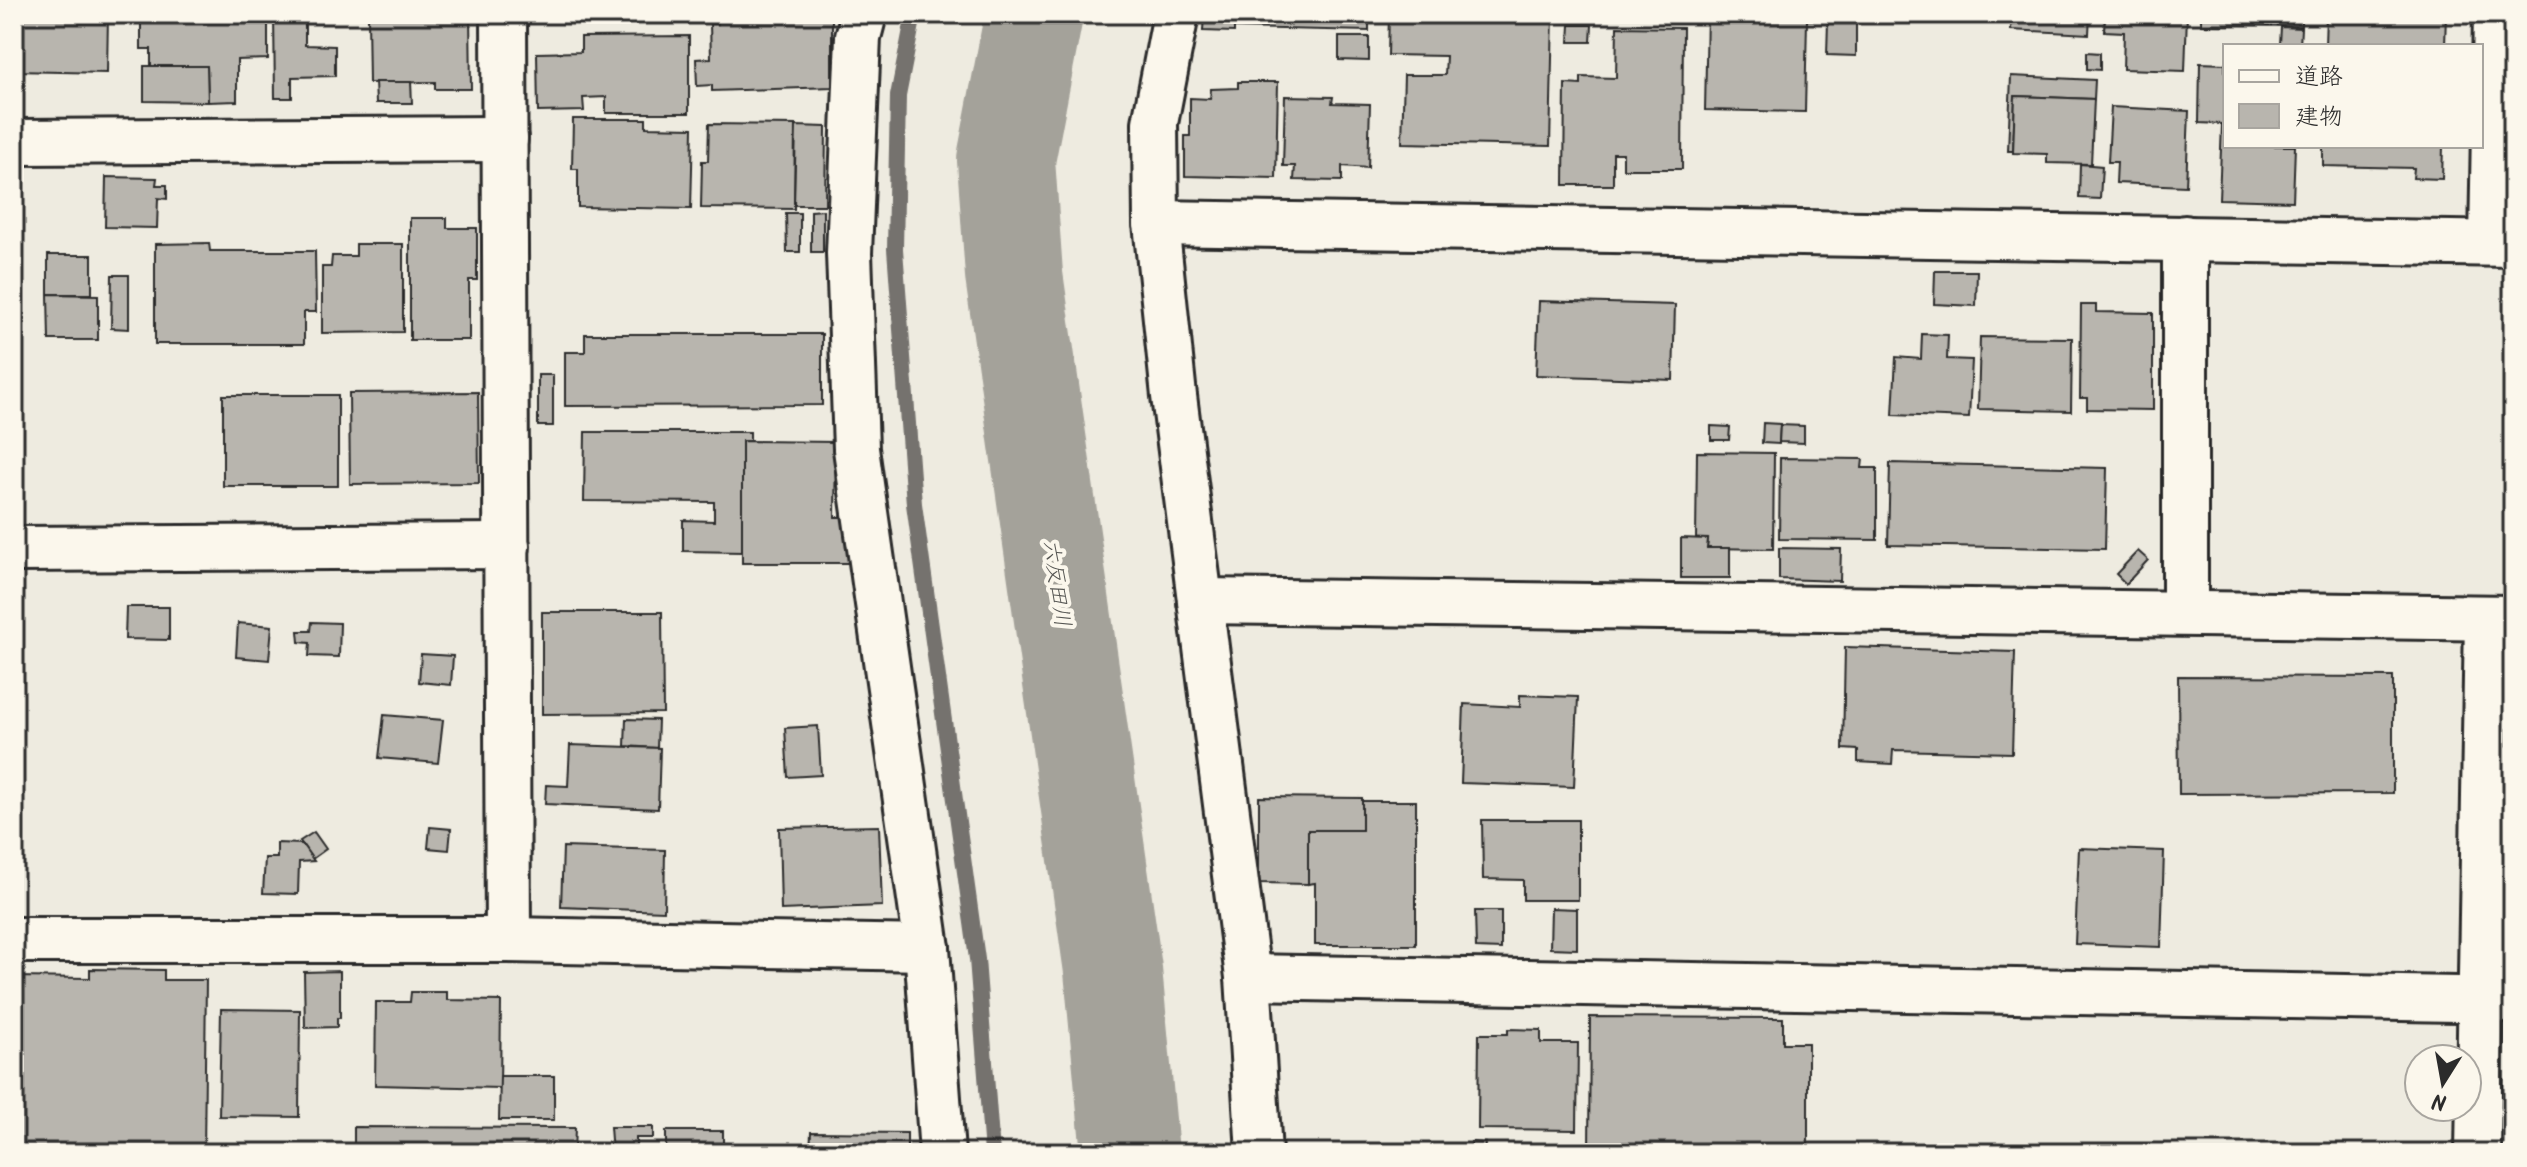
<svg xmlns="http://www.w3.org/2000/svg" width="2527" height="1167" viewBox="0 0 2527 1167" font-family="Kalam,'Klee One',sans-serif">
	<rect width="100%" height="100%" fill="#eeebe0"/>
	<filter id="ink" filterUnits="userSpaceOnUse"><feTurbulence type="fractalNoise" baseFrequency=".0125" numOctaves="2"/><feDisplacementMap in="SourceGraphic" scale="16" xChannelSelector="R" yChannelSelector="G"/><feConvolveMatrix kernelMatrix="1 2 1 2 8 2 1 2 1" color-interpolation-filters="sRGB"/></filter>
	<g filter="url(#ink)">
		<g fill="none" stroke-linecap="round" stroke-linejoin="round">
			<polyline stroke="#74726e" stroke-width="16" points="914,14 898,96 895,249 914,504 977,959 992,1153"/>
			<polyline stroke="#a4a29a" stroke-width="98" points="1034,14 1006,160 1014,275 1113,970 1130,1153"/>
		</g>
		<g fill="#b8b5ae" stroke="#2b2b2b" stroke-width="2">
			<polygon points="14,14 108,14 107,73 14,71"/>
			<polygon points="141,14 268,14 268,59 237,60 237,101 208,102 207,66 151,66 151,49 141,49"/>
			<polygon points="274,14 334,14 334,17 305,17 305,45 335,46 335,76 292,77 292,98 275,98"/>
			<rect x="538" y="14" width="150" height="1"/>
			<polygon points="734,14 832,14 832,87 712,91 712,85 697,86 696,59 711,58 710,24 718,24 718,15"/>
			<polygon points="1204,14 1234,14 1234,32 1203,31"/>
			<polygon points="1234,14 1369,14 1369,31 1234,28"/>
			<polygon points="1389,14 1553,14 1550,146 1402,143 1404,75 1445,75 1446,56 1388,55"/>
			<polygon points="1671,14 1687,14 1687,23 1671,22"/>
			<polygon points="1707,14 1994,14 1994,23 1856,21 1856,56 1827,55 1828,21 1807,20 1805,112 1705,110"/>
			<polygon points="2012,14 2090,14 2089,34 2011,30"/>
			<polygon points="2105,14 2187,14 2185,71 2123,69 2124,32 2104,31"/>
			<polygon points="2201,14 2301,14 2301,26 2201,25"/>
			<polygon points="2326,14 2446,14 2445,46 2325,46"/>
			<polygon points="470,15 471,89 435,89 435,82 369,83 368,16"/>
			<polygon points="1570,25 1592,25 1591,42 1569,42"/>
			<polygon points="1617,27 1683,28 1682,169 1623,169 1623,153 1613,153 1613,185 1564,185 1565,84 1581,85 1581,77 1616,78"/>
			<polygon points="2281,27 2301,28 2300,46 2280,44"/>
			<polygon points="689,36 689,113 606,113 606,97 583,98 584,111 538,112 537,53 581,52 581,37"/>
			<polygon points="1339,37 1369,37 1369,61 1339,60"/>
			<polygon points="2087,52 2100,53 2100,70 2087,69"/>
			<polygon points="2200,63 2225,64 2225,146 2295,146 2293,201 2219,199 2222,124 2199,123"/>
			<polygon points="144,66 207,66 208,102 144,101"/>
			<polygon points="2011,76 2095,80 2094,99 2015,96 2013,151 2008,151"/>
			<polygon points="375,82 411,82 412,103 376,103"/>
			<polygon points="1238,82 1278,82 1276,178 1185,176 1185,136 1190,136 1190,98 1210,99 1211,89 1238,88"/>
			<polygon points="1285,96 1333,97 1332,103 1370,104 1368,168 1342,166 1342,181 1294,180 1295,166 1283,166"/>
			<polygon points="2015,96 2094,99 2091,164 2047,163 2047,154 2013,153"/>
			<polygon points="2111,107 2189,111 2186,186 2116,183 2117,162 2108,162"/>
			<polygon points="573,119 646,119 646,127 693,128 691,209 578,207 578,169 572,169"/>
			<polygon points="709,124 795,125 794,209 701,208 702,161 708,161"/>
			<polygon points="796,126 826,127 825,205 794,205"/>
			<polygon points="2323,146 2443,146 2442,179 2413,178 2414,168 2323,166"/>
			<polygon points="2080,164 2102,166 2100,199 2079,198"/>
			<polygon points="106,177 157,178 156,185 167,185 167,199 158,198 157,228 105,227"/>
			<polygon points="823,210 823,252 811,252 811,211"/>
			<polygon points="786,213 800,213 800,252 787,252"/>
			<polygon points="410,218 447,218 447,228 477,228 477,280 469,280 469,340 410,340"/>
			<polygon points="14,241 21,241 19,344 14,344"/>
			<polygon points="209,243 210,251 315,251 316,312 304,312 304,344 155,344 155,244"/>
			<polygon points="356,244 403,244 403,332 322,333 322,267 331,267 332,256 356,256"/>
			<rect x="48" y="255" width="44" height="39"/>
			<polygon points="1935,271 1977,271 1976,306 1934,304"/>
			<polygon points="112,275 129,275 129,329 111,328"/>
			<polygon points="48,294 98,295 98,340 49,340"/>
			<polygon points="1539,301 1675,305 1673,380 1536,375"/>
			<polygon points="2081,305 2096,305 2096,312 2153,313 2153,410 2087,409 2087,398 2080,398"/>
			<polygon points="585,334 822,334 822,405 565,406 565,352 585,352"/>
			<polygon points="1922,334 1948,335 1947,359 1972,360 1969,418 1893,415 1896,357 1921,359"/>
			<polygon points="1980,337 2072,338 2071,411 1978,409"/>
			<rect x="538" y="375" width="15" height="51"/>
			<polygon points="478,392 479,483 350,484 349,393"/>
			<rect x="223" y="395" width="115" height="91"/>
			<polygon points="1763,423 1780,424 1779,444 1762,443"/>
			<polygon points="1780,425 1804,426 1804,443 1779,442"/>
			<polygon points="1711,426 1730,427 1729,440 1711,440"/>
			<polygon points="585,432 750,432 750,441 742,441 742,552 683,551 683,520 714,521 714,502 584,501"/>
			<polygon points="742,441 836,442 835,517 848,517 848,563 742,563"/>
			<polygon points="1697,452 1774,453 1773,549 1707,548 1708,539 1696,539"/>
			<polygon points="1780,458 1863,459 1862,468 1877,468 1877,540 1779,539"/>
			<polygon points="1890,463 2107,468 2105,549 1888,545"/>
			<polygon points="1681,538 1708,539 1707,548 1730,548 1730,578 1681,578"/>
			<polygon points="1779,548 1841,549 1840,581 1779,579"/>
			<polygon points="2138,551 2148,560 2126,584 2116,574"/>
			<polygon points="126,607 169,607 169,640 125,639"/>
			<polygon points="542,612 662,612 663,713 542,714"/>
			<polygon points="312,622 340,623 339,657 309,656 310,643 299,642 298,631 311,631"/>
			<polygon points="238,623 272,626 269,660 236,657"/>
			<polygon points="1845,647 2015,652 2012,753 1893,750 1892,764 1858,762 1858,750 1843,749"/>
			<polygon points="421,654 453,656 451,685 419,682"/>
			<polygon points="2178,676 2393,677 2393,793 2179,794"/>
			<polygon points="1520,695 1578,697 1574,787 1461,783 1464,704 1520,707"/>
			<polygon points="384,715 443,720 438,763 379,758"/>
			<polygon points="626,719 658,720 657,748 625,746"/>
			<polygon points="818,726 821,775 788,777 785,728"/>
			<polygon points="570,745 660,748 658,809 545,804 546,785 568,786"/>
			<polygon points="1259,797 1362,798 1362,830 1308,830 1308,884 1259,883"/>
			<polygon points="1362,801 1416,801 1416,945 1315,945 1315,883 1308,884 1308,830 1362,830"/>
			<polygon points="1482,820 1578,820 1578,900 1523,900 1523,880 1483,879"/>
			<polygon points="879,826 882,906 781,910 779,828"/>
			<polygon points="430,827 451,829 449,850 428,848"/>
			<polygon points="314,832 326,849 312,859 300,841"/>
			<polygon points="277,843 302,844 314,861 299,862 298,894 263,893 265,858 277,858"/>
			<polygon points="563,847 665,850 664,911 561,907"/>
			<polygon points="2079,848 2164,851 2161,947 2075,944"/>
			<polygon points="1551,908 1577,909 1577,949 1550,948"/>
			<polygon points="1475,911 1501,911 1501,949 1476,948"/>
			<polygon points="90,969 164,970 164,980 206,980 204,1153 14,1153 14,977 90,978"/>
			<polygon points="340,971 340,1018 337,1018 337,1027 305,1028 304,972"/>
			<polygon points="411,992 447,992 447,1000 501,1001 500,1088 375,1085 376,1002 410,1002"/>
			<polygon points="221,1009 300,1010 299,1117 219,1116"/>
			<polygon points="1590,1017 1783,1018 1783,1043 1808,1043 1808,1153 1589,1153"/>
			<polygon points="1508,1029 1541,1030 1541,1043 1578,1043 1577,1130 1478,1129 1479,1034 1508,1034"/>
			<polygon points="500,1076 554,1076 554,1120 499,1120"/>
			<polygon points="354,1127 575,1128 574,1153 354,1153"/>
			<polygon points="610,1127 653,1127 653,1138 636,1138 636,1153 612,1153"/>
			<rect x="666" y="1131" width="57" height="22"/>
			<polygon points="811,1132 907,1133 907,1153 810,1153"/>
			<polygon points="1471,1142 1485,1143 1484,1153 1471,1153"/>
			<polygon points="1509,1147 1575,1148 1575,1153 1509,1153"/>
		</g>
		<g fill="none" stroke-linecap="round" stroke-linejoin="round">
			<g stroke="#2b2b2b" stroke-width="50">
				<g id="minor">
					<polyline points="504,14 508,940"/>
					<polyline points="864,14 858,37 849,253 856,449 927,948 942,1153"/>
					<polyline points="1176,14 1155,123 1156,223 1174,396 1248,977 1259,1153"/>
					<polyline points="14,142 505,139"/>
					<polyline points="1156,223 2513,244"/>
					<polyline points="2185,238 2185,613"/>
					<polyline points="2492,243 2496,14"/>
					<polyline points="14,549 507,546"/>
					<polyline points="1200,601 2513,618"/>
					<polyline points="14,940 508,940 927,948"/>
					<polyline points="1248,977 2513,1000"/>
					<polyline points="2478,1153 2487,618"/>
				</g>
			</g>
			<use href="#minor" stroke="#fbf7ec" stroke-width="44"/>
		</g>
	</g>
	<g text-anchor="middle" stroke-width="8" stroke-linejoin="round" paint-order="stroke">
		<g font-size="22" font-style="italic" fill="#555552" stroke="#fbf7ec">
			<text transform="translate(1058 583) rotate(82)" y="8">六反田川</text>
		</g>
	</g>
	<rect width="2527" height="1167" fill="none" stroke="#fbf7ec" stroke-width="48"/>
	<rect x="24" y="24" width="2479" height="1119" fill="none" stroke="#2b2b2b" stroke-width="3" filter="url(#ink)"/>
	<rect x="2223" y="44" width="260" height="104" fill="#fbf7ec" stroke="#a8a59f" stroke-width="2"/>
	<rect x="2239" y="70" width="40" height="12" fill="#fbf7ec" stroke="#a8a59f" stroke-width="2"/>
	<text x="2295" y="84" font-size="24" fill="#2b2b2b">道路</text>
	<rect x="2239" y="104" width="40" height="24" fill="#b8b5ae" stroke="#a8a59f" stroke-width="2"/>
	<text x="2295" y="124" font-size="24" fill="#2b2b2b">建物</text>
	<g transform="translate(2443 1083) rotate(191)"><circle r="38" fill="#fbf7ec" stroke="#a8a59f" stroke-width="2"/>
	<path d="M0-6L14 30L0 20L-14 30Z" fill="#2b2b2b"/>
	<text y="-12" font-size="22" font-weight="bold" text-anchor="middle" fill="#2b2b2b">N</text>
	</g>
</svg>
